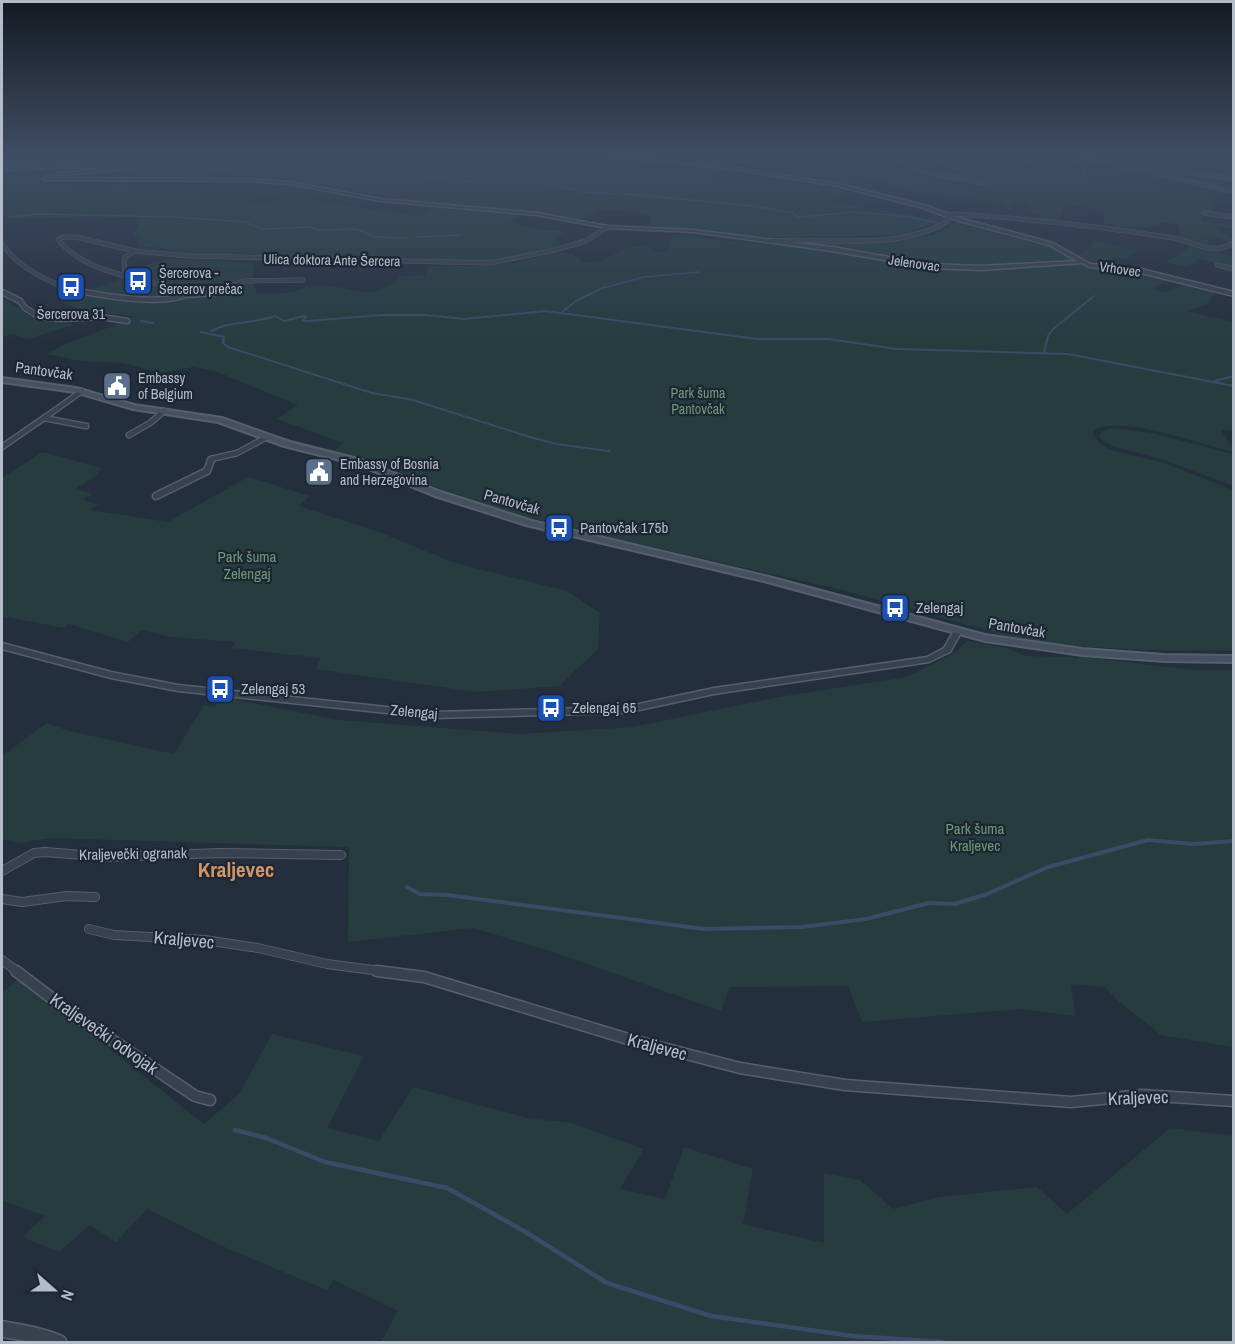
<svg xmlns="http://www.w3.org/2000/svg" width="1235" height="1344" viewBox="0 0 1235 1344" font-family="'Archivo Narrow',sans-serif">
	<rect width="100%" height="100%" fill="#242f3e"/>
	<g fill="#263c3f" fill-rule="evenodd">
		<path d="M2 155H466L480 157 562 155 580 158 587 157 618 159 703 169 708 177 724 178 734 184 777 185 788 181 835 188 851 194 846 198H834L832 202 937 220 936 222 905 234 753 238 650 225 652 216 630 211 597 209C586 227 542 214 524 211L509 222 538 230 564 231 555 241 562 245 492 262 429 261 426 259 411 257 193 256 167 249 140 246 137 241 138 236H133L141 218 98 216 18 219 2 216ZM206 174H235L239 179 310 184 437 205 419 216 310 201 312 198 296 194 273 203 257 205 249 202V199L200 196 207 189 124 187 136 181H121L108 190 72 191 79 179H217Z"/>
		<path d="M610 155H873C904 172 960 191 996 187L994 183 981 182 983 179H967L943 174C951 171 961 176 968 172L948 167 926 155H1008L1006 165 1126 183 1185 188 1213 198V214L1203 212 1202 221 1233 225V229L1216 227 1229 237 1233 238V241L1230 243 1215 237 1206 236 1209 243 1205 248 1182 239 1177 224 1160 222 1159 227H1119L1109 224 1104 226 1105 210 1065 204 1058 220H1038L1039 214 1024 212 1027 203 1015 202 1012 209 1005 208 1007 203C979 199 951 199 923 195 898 191 873 172 848 176 874 196 911 195 940 209 888 193 835 184 782 174 765 170 749 161 732 166Z"/>
		<polygon points="1123,155 1191,155 1187,158 1176,156 1161,163 1188,175 1180,180 1125,164"/>
		<path d="M956 223 1053 248 1077 261 968 267 900 262 965 269 1082 264 1172 279 1152 289 1166 293 1185 284 1216 292 1206 305 1186 311 1233 322V430H1221L1229 443 1233 445V452C1203 444 1120 415 1094 430L1093 434 1099 443 1111 450 1167 464 1233 490V651L1142 650 1072 646 1011 637 842 590 578 530 494 508 414 479 384 463 335 451 343 443 277 419 298 405 215 371 193 367 161 373 123 363 80 361 47 354 64 345 135 317C111 311 83 315 61 301L118 280 127 271 167 259 253 263V284L257 293C268 293 280 294 290 292 299 291 308 285 317 285 352 284 370 307 400 276L425 275 430 266H485L514 263 562 252 580 257 581 262C600 267 613 252 630 247 635 246 643 246 649 246L653 253 670 251 668 245 674 235 762 244 904 240 934 235Z"/>
		<polygon points="1094,241 1136,250 1126,260 1115,257 1106,266 1087,263 1076,256 1091,247"/>
		<polygon points="1194,245 1233,257 1233,268 1199,259 1188,267 1165,262"/>
		<polygon points="2,298 31,317 59,320 58,324 75,324 29,339 11,334 2,337"/>
		<polygon points="1113,428 1152,433 1233,454 1233,486 1167,461 1112,446 1102,440 1099,435 1103,431"/>
		<polygon points="42,452 102,468 96,476 75,489 93,494 83,500 98,504 90,510 168,522 248,477 310,496 299,506 379,532 455,563 567,591 600,613 598,649 559,686 477,692 315,669 321,658 232,648 235,642 171,637 142,630 128,642 69,624 64,628 2,616 2,478"/>
		<polygon points="967,641 1007,648 1027,656 1092,658 1193,670 1233,670 1233,1047 1161,1035 1117,1000 1105,987 1071,984 1075,1016 1021,1009 862,1022 848,986 730,987 721,1011 553,952 473,928 348,942 349,847 50,838 20,843 2,839 2,756 47,723 69,731 174,754 204,705 215,707 223,697 339,720 520,734 633,727 779,697 907,677 954,653"/>
		<polygon points="20,978 204,1124 239,1094 272,1034 364,1056 327,1128 379,1141 413,1087 528,1118 571,1123 644,1149 620,1189 665,1199 684,1147 753,1169 743,1224 824,1243 824,1173 860,1180 893,1209 940,1197 1037,1187 1067,1214 1170,1128 1233,1136 1233,1342 381,1342 398,1311 334,1280 327,1290 231,1250 147,1209 116,1242 90,1225 59,1252 22,1237 45,1216 2,1200 2,993"/>
	</g>
	<g fill="none" stroke-linecap="round" stroke-linejoin="round">
		<g stroke="#394c67" stroke-width="1.5">
			<polyline points="318,155 398,166 424,176 473,182 538,182 582,191"/>
			<polyline points="582,192 615,194"/>
			<polyline points="618,193 753,206 792,213 799,217 853,212 910,217 941,224"/>
			<polyline points="10,217 38,214 175,217 245,222 262,229 310,227 319,230 356,229 375,237 408,238"/>
			<polyline points="417,237 461,235"/>
			<polyline points="600,289 644,277 699,272"/>
		</g>
		<g stroke="#394c67" stroke-width="2">
			<polyline points="562,312 576,301 604,287"/>
			<polyline points="141,321 153,323"/>
			<path d="M211 331C233 320 253 324 275 316L284 321 304 316 306 317 303 320 308 321 382 315H426L464 319 545 311 757 339H828L897 349 1068 354 1234 386"/>
			<polyline points="201,332 224,337 223,343 228,347 372,393 413,400 530,437 556,444 609,451"/>
			<polyline points="1044,353 1048,336 1053,329 1094,296"/>
			<polyline points="1215,381 1234,376"/>
		</g>
		<polyline stroke="#394c67" stroke-width="4" points="407,887 420,894 447,895 704,929 802,927 866,919 929,903 955,904 987,894 1048,867 1148,840 1193,844 1234,841"/>
		<polyline stroke="#394c67" stroke-width="4.5" points="235,1130 266,1138 325,1162 447,1188 524,1231 607,1283 711,1316 853,1336 943,1342"/>
		<g stroke="#565f6c" stroke-width="5">
			<g id="minor-far4">
				<polyline points="571,155 592,155"/>
				<polyline points="895,155 924,172 988,184"/>
				<polyline points="1044,155 1114,163 1234,192"/>
				<polyline points="1137,155 1176,171 1234,179"/>
				<polyline points="1082,160 1085,164 1083,173"/>
				<polyline points="1026,162 1030,155"/>
				<polyline points="1204,213 1234,217"/>
				<path d="M769 241C826 237 897 252 948 221L947 215 957 214C1029 219 1101 226 1173 238 1196 242 1212 256 1234 243"/>
				<path d="M2 244C18 267 44 280 70 289"/>
				<polyline points="1217,265 1234,269"/>
				<polyline points="125,275 124,258 135,251"/>
				<path d="M178 289C138 278 86 273 58 240L63 237H76L135 251 188 256 490 263 551 251 586 241 607 227"/>
				<polyline points="224,289 243,281 303,280"/>
			</g>
		</g>
		<g stroke="#565f6c" stroke-width="7">
			<g id="minor-far3">
				<path d="M66 287C89 295 170 308 189 292L172 287"/>
				<polyline points="2,292 20,301 25,308 40,317 61,319 101,317 127,321"/>
				<polyline points="186,295 214,293 228,287"/>
				<polyline points="82,391 44,418 86,426"/>
				<polyline points="129,435 150,423 164,411"/>
				<polyline points="2,447 44,418"/>
				<polyline points="210,461 211,459 237,453 267,437"/>
			</g>
		</g>
		<g stroke="#565f6c" stroke-width="9">
			<polyline id="minor-far2" points="156,496 207,471 211,460"/>
		</g>
		<g stroke="#565f6c" stroke-width="10">
			<g id="minor-far1">
				<polyline points="2,871 34,853 45,852 108,857 221,853 341,855"/>
				<polyline points="2,899 22,902 67,896 95,897"/>
				<polyline points="89,929 114,935 205,940 258,948 327,964 388,972"/>
				<polyline points="2,960 18,972"/>
			</g>
		</g>
		<g stroke="#565f6c" stroke-width="13">
			<g id="minor">
				<polyline points="16,971 66,1009 195,1096 210,1100"/>
				<polyline points="377,971 424,977 628,1039 740,1068 845,1085 1071,1102 1142,1095 1234,1101"/>
			</g>
		</g>
		<g stroke="#565f6c" stroke-width="3">
			<g id="tertiary">
				<polygon points="585,155 596,155 724,166 838,184 927,206 963,219 1053,243 1090,264 1141,269 1234,292 1234,296 1141,273 1089,267 1082,263 981,270 929,268 832,251 693,232 607,228 537,215 381,201 290,184 248,181 45,180 43,179 48,175 50,176 49,178 248,179 290,182 381,199 537,213 607,226 693,230 832,247 929,264 981,266 1077,261 1049,245 959,221 923,208 838,186 724,168"/>
				<polygon points="1060,155 1094,155 1092,156 1062,156"/>
				<polygon points="1229,155 1234,155 1234,156 1230,156"/>
				<polygon points="2,161 78,161 80,163 60,165 135,167 137,168 60,175 58,173 110,169 59,167 11,170 3,168 47,163 2,163"/>
				<polygon points="958,628 962,631 950,652 929,662 714,694 625,713 434,718 178,691 111,678 2,649 2,643 111,672 178,685 434,712 625,707 714,688 927,657 944,648 955,629"/>
				<path d="M2 1321C23 1325 45 1328 64 1337L67 1342H33L2 1337Z"/>
			</g>
		</g>
		<g stroke="#565f6c" stroke-width="4">
			<polygon id="secondary" points="2,378 76,388 134,405 222,418 290,442 362,460 441,492 532,521 769,577 985,635 1082,649 1164,655 1234,656 1234,662 1164,661 1082,655 985,641 764,581 526,525 435,496 356,464 284,446 218,422 133,409 75,392 2,382"/>
		</g>
		<use href="#minor-far4" stroke="#38414e" stroke-width="4"/>
		<use href="#minor-far3" stroke="#38414e" stroke-width="4.5"/>
		<use href="#minor-far2" stroke="#38414e" stroke-width="6"/>
		<use href="#minor-far1" stroke="#38414e" stroke-width="8"/>
		<use href="#minor" stroke="#38414e" stroke-width="10"/>
		<use href="#tertiary" fill="#38414e" fill-rule="evenodd"/>
		<use href="#secondary" fill="#465061" fill-rule="evenodd"/>
	</g>
	<linearGradient id="sky" x2="0" y2="1"><stop stop-color="#141a22"/><stop offset="0.45" stop-color="#3f4d63"/><stop offset="1" stop-color="#3f4d63" stop-opacity="0"/></linearGradient>
	<rect width="1235" height="343" fill="url(#sky)"/>
	<defs>
		<g id="bus-square" transform="scale(1.5)"><rect x="-9" y="-9" width="18" height="18" rx="4" fill="#1a4fb4" stroke="#1d2633"/><path d="M-5-6H5V4H4V6H2V4H-2V6H-4V4H-5ZM-3.5-4V0h7V-4ZM-3.5 1.2v1.5H-2V1.2ZM2 1.2v1.5H3.5V1.2Z" fill="#fff"/></g>
		<g id="civic-square" transform="scale(1.5)"><rect x="-9" y="-9" width="18" height="18" rx="4" fill="#5c6f8a" stroke="#1d2633"/><path d="M-.6-6.5H3V-4.5H.6V-3L4-1V1h2V6H-6V1h2V-1L-.6-3ZM-1.2 2.5V6h2.4V2.5Z" fill="#fff"/></g>
	</defs>
	<g fill-rule="evenodd">
		<use href="#bus-square" x="138" y="281"/>
		<use href="#bus-square" x="71" y="287"/>
		<use href="#civic-square" x="117" y="386"/>
		<use href="#civic-square" x="319" y="472"/>
		<use href="#bus-square" x="559" y="528"/>
		<use href="#bus-square" x="895" y="608"/>
		<use href="#bus-square" x="220" y="689"/>
		<use href="#bus-square" x="551" y="708"/>
	</g>
	<g text-anchor="middle" stroke-width="4.5" stroke-linejoin="round" paint-order="stroke">
		<g font-size="14" fill="#b4bcc9" stroke="#1d2633">
			<text transform="translate(332 260) rotate(1)" y="5">Ulica doktora Ante Šercera</text>
			<text transform="translate(914 263) rotate(8)" y="5">Jelenovac</text>
			<text transform="translate(1120 269) rotate(8)" y="5">Vrhovec</text>
		</g>
		<g font-size="14" fill="#b4bcc9" stroke="#1d2633" text-anchor="start">
			<text x="159" y="278">Šercerova -<tspan x="159" dy="16">Šercerov prečac</tspan></text>
			<text x="71" y="319" text-anchor="middle">Šercerova 31</text>
			<text x="138" y="383">Embassy<tspan x="138" dy="16">of Belgium</tspan></text>
			<text x="340" y="469">Embassy of Bosnia<tspan x="340" dy="16">and Herzegovina</tspan></text>
		</g>
		<g font-size="14" fill="#6b9a76" stroke="#1d2633">
			<text x="698" y="398">Park šuma<tspan x="698" dy="16">Pantovčak</tspan></text>
		</g>
		<g font-size="15" fill="#b4bcc9" stroke="#1d2633">
			<text transform="translate(44 371) rotate(8)" y="5">Pantovčak</text>
			<text transform="translate(512 502) rotate(16)" y="5">Pantovčak</text>
			<text transform="translate(1017 628) rotate(10)" y="5">Pantovčak</text>
			<text transform="translate(414 712) rotate(5)" y="5">Zelengaj</text>
			<text transform="translate(133 854) rotate(-1)" y="5">Kraljevečki ogranak</text>
		</g>
		<g font-size="15" fill="#b4bcc9" stroke="#1d2633" text-anchor="start">
			<text x="580" y="533">Pantovčak 175b</text>
			<text x="916" y="613">Zelengaj</text>
			<text x="241" y="694">Zelengaj 53</text>
			<text x="572" y="713">Zelengaj 65</text>
		</g>
		<g font-size="15" fill="#6b9a76" stroke="#1d2633">
			<text x="247" y="562">Park šuma<tspan x="247" dy="17">Zelengaj</tspan></text>
			<text x="975" y="834">Park šuma<tspan x="975" dy="17">Kraljevec</tspan></text>
		</g>
		<g font-size="18" fill="#b4bcc9" stroke="#1d2633">
			<text transform="translate(184 940) rotate(5)" y="6">Kraljevec</text>
			<text transform="translate(104 1034) rotate(35)" y="6">Kraljevečki odvojak</text>
			<text transform="translate(657 1047) rotate(15)" y="6">Kraljevec</text>
			<text transform="translate(1138 1098) rotate(-2)" y="6">Kraljevec</text>
		</g>
		<g font-size="21" font-weight="bold" fill="#d59563" stroke="#1d2633">
			<text x="236" y="877">Kraljevec</text>
		</g>
	</g>
	<rect width="1235" height="1344" fill="none" stroke="#b4bcc9" stroke-width="6"/>
	<g transform="translate(54 1290) rotate(111)" stroke="#1d2633" stroke-width="4.5" paint-order="stroke">
	<path d="M0-4.5L10 22L0 15L-10 22Z" fill="#b4bcc9"/>
	<text y="-9" font-size="16" font-weight="bold" text-anchor="middle" fill="#b4bcc9">N</text>
	</g>
</svg>
